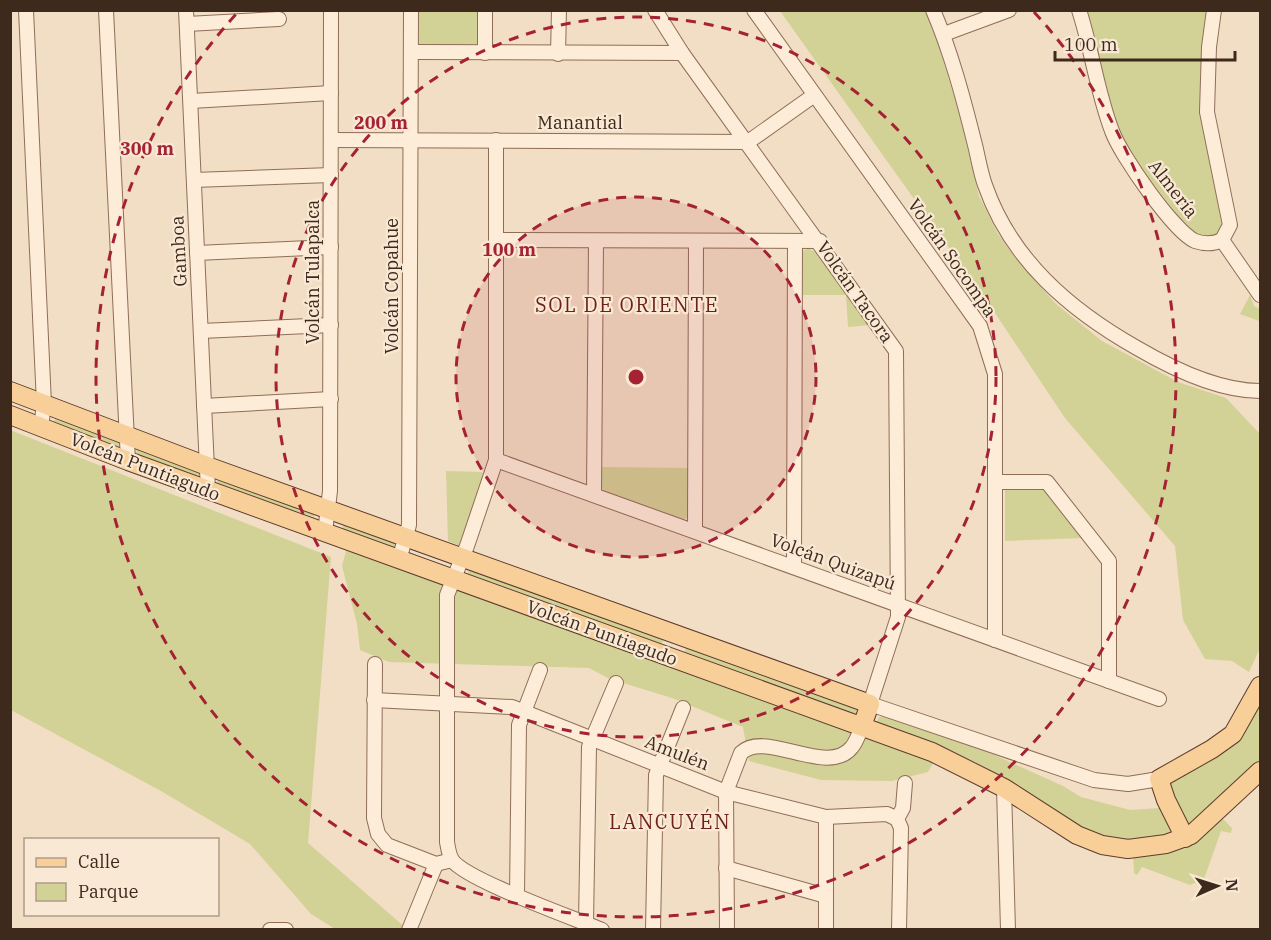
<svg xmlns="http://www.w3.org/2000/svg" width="1271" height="940" viewBox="0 0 1271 940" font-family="'IBM Plex Serif',serif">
	<rect width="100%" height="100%" fill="#f2dec4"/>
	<g fill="#d2d196">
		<polygon points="417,11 479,11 479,44 425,46 419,44"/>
		<polygon points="780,11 928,11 958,109 979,196 998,234 1016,259 1056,304 1102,341 1178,382 1226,398 1260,434 1260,648 1249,672 1232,661 1205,659 1183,620 1175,546 1065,418 989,304"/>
		<polygon points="1085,11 1209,11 1200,76 1201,101 1223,224 1217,234 1201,237 1187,228 1127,149 1117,127"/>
		<polygon points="808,248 815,252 870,325 848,327 846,295 803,295 803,251"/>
		<polygon points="1250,295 1254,306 1260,309 1259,321 1240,314"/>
		<polygon points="57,416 120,441 120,447 118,449 53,423"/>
		<polygon points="10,430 331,557 308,843 407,929 335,929 311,914 250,844 161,791 11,710"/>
		<polygon points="137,448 201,471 201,477 136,455"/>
		<polygon points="601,467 690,468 690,516 683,520 605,492 601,487"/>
		<polygon points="446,471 482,472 484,475 460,546 448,541"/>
		<polygon points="219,479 314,511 314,517 216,484"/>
		<polygon points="1044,485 1083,538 1005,541 1005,486"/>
		<polygon points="344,523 398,540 397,551 342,531"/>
		<polygon points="347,547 935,760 928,772 892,781 821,780 749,761 743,727 672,698 610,679 589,668 389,662 360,650 357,624 342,566"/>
		<polygon points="470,569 663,639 663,642 659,646 467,574"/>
		<polygon points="686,647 857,709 856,713 853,715 684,653"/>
		<polygon points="1260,702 1260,765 1189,826 1183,821 1170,782"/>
		<polygon points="883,716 992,754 1063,786 1081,797 1130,810 1160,808 1171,829 1170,835 1135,842 1093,836 876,723 879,717"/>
		<polygon points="1222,818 1232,828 1231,833 1221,831 1204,879 1190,885 1142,867 1137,875 1134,873 1133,854"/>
	</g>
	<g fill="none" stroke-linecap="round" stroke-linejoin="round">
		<g stroke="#8f6e58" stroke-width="16">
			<g id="minor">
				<polyline points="26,10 44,404 41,427"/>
				<polyline points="106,10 128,461"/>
				<polyline points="186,10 208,491"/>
				<polyline points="655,10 682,53 896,351 898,617 870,704 1094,780 1128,784 1159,779"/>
				<polyline points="754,10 980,326 995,374 995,640"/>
				<path d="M933 10C951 52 963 97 974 141 978 156 980 171 985 185 1011 260 1070 310 1137 348 1173 369 1218 391 1260 391"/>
				<path d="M1079 10C1092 50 1097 92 1112 131 1120 154 1174 232 1195 241 1204 244 1214 244 1222 240L1230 225 1207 112 1209 47 1214 10"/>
				<polyline points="187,24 279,19"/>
				<polyline points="944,34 1009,10"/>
				<polyline points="411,52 682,53"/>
				<polyline points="485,53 485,10"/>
				<polyline points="558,54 559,10"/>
				<polyline points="191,101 331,93"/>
				<polyline points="331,140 748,142 813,96"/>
				<path d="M496 140V460L467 546 447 595V842C448 848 449 855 452 860 466 880 574 918 602 930"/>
				<polyline points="194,180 331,175"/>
				<polyline points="496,240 820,241"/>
				<polyline points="1222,240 1260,295"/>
				<polyline points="197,253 331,247"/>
				<polyline points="201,331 331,325"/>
				<polyline points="204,406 331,399"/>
				<polyline points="496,460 1159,699"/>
				<polyline points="995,482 1047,482 1109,561 1109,681"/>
				<polyline points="594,495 596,241"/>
				<polyline points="695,531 696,242"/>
				<polyline points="325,532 330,491 331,10"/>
				<polyline points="399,560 409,525 411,10"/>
				<polyline points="794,567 795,242"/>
				<polyline points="375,664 374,818 378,834 387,845 436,864 452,860"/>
				<polyline points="374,700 512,707 726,792 826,817 887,814 897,819"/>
				<polyline points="1004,788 1008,930"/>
				<polyline points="897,819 901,828 899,930"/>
				<polyline points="897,819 903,808 905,783"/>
				<polyline points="726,868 826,896"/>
				<polyline points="517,896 519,725 540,670"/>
				<polyline points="586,923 589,747 616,683"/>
				<polyline points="270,930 286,930"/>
				<polyline points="409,930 436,864"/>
				<polyline points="653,930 656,775 683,708"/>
				<path d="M727 930 726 792 741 753C765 729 828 778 852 747 857 741 859 733 862 726"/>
				<polyline points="826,930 826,817"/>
			</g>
		</g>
		<g stroke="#5d3c2d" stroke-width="20">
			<g id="major">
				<polyline points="10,391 207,466 870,704 862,726"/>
				<polyline points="10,415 128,461 932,752 1004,788 1077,835 1102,845 1128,849 1166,844 1191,835 1260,771"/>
				<polyline points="1185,838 1166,800 1159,779 1212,749 1233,734 1260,686"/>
			</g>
		</g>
		<use href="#minor" stroke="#fcecd8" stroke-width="14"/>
		<use href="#major" stroke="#f8ce99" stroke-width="18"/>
	</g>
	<circle cx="636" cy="377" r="180" fill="#a42234" fill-opacity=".12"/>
	<g fill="none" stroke="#a42234" stroke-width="3" stroke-dasharray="10 8">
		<circle cx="636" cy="377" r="180"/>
		<circle cx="636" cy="377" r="360"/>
		<path d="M1034 12A540 540 0 1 1 238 12"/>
	</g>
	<g text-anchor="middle" stroke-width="4.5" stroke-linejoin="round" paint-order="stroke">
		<g font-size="18" fill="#3e291d" stroke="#f9e9d4">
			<text x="580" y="129">Manantial</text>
			<text transform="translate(1173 189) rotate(52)" y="6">Almería</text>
			<text transform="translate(179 251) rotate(-93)" y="6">Gamboa</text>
			<text transform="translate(952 258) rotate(55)" y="6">Volcán Socompa</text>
			<text transform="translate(313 272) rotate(-90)" y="6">Volcán Tulapalca</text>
			<text transform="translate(392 286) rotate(-90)" y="6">Volcán Copahue</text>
			<text transform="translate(855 292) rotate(55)" y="6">Volcán Tacora</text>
			<text transform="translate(145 467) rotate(21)" y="6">Volcán Puntiagudo</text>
			<text transform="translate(833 562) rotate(20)" y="6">Volcán Quizapú</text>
			<text transform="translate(602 633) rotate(20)" y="6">Volcán Puntiagudo</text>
			<text transform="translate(677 753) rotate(21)" y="6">Amulén</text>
		</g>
		<g font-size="20" letter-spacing="1.5" fill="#6f1f19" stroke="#f9e9d4">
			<text x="627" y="312">SOL DE ORIENTE</text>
			<text x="670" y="829">LANCUYÉN</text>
		</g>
	</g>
	<circle cx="636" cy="377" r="9" fill="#a42234" stroke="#f9e9d4" stroke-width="3"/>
	<g font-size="18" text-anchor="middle" font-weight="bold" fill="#a42234" stroke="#f9e9d4" stroke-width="4.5" stroke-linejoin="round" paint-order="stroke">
		<text x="381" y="129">200 m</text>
		<text x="147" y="155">300 m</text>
		<text x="509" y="256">100 m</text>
	</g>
	<rect width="1271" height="940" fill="none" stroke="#3e291d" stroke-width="24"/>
	<rect x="24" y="838" width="195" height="78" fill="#f9e9d4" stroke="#ae9c8b" stroke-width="1.5"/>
	<rect x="36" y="858" width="30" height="9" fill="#f8ce99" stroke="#ae9c8b" stroke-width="1.5"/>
	<text x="78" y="868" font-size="18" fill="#3e291d">Calle</text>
	<rect x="36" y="883" width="30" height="18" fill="#d2d196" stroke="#ae9c8b" stroke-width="1.5"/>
	<text x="78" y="898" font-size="18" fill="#3e291d">Parque</text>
	<g transform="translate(1217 886) rotate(87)" stroke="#f9e9d4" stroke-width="4.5" paint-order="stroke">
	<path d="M0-4.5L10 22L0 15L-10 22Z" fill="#3e291d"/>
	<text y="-9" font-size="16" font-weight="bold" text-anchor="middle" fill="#3e291d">N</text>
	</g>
	<path d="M1055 51v9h180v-9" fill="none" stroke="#3e291d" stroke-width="3"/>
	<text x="1064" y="51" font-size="18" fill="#3e291d" stroke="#f9e9d4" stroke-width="4.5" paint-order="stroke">100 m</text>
</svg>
